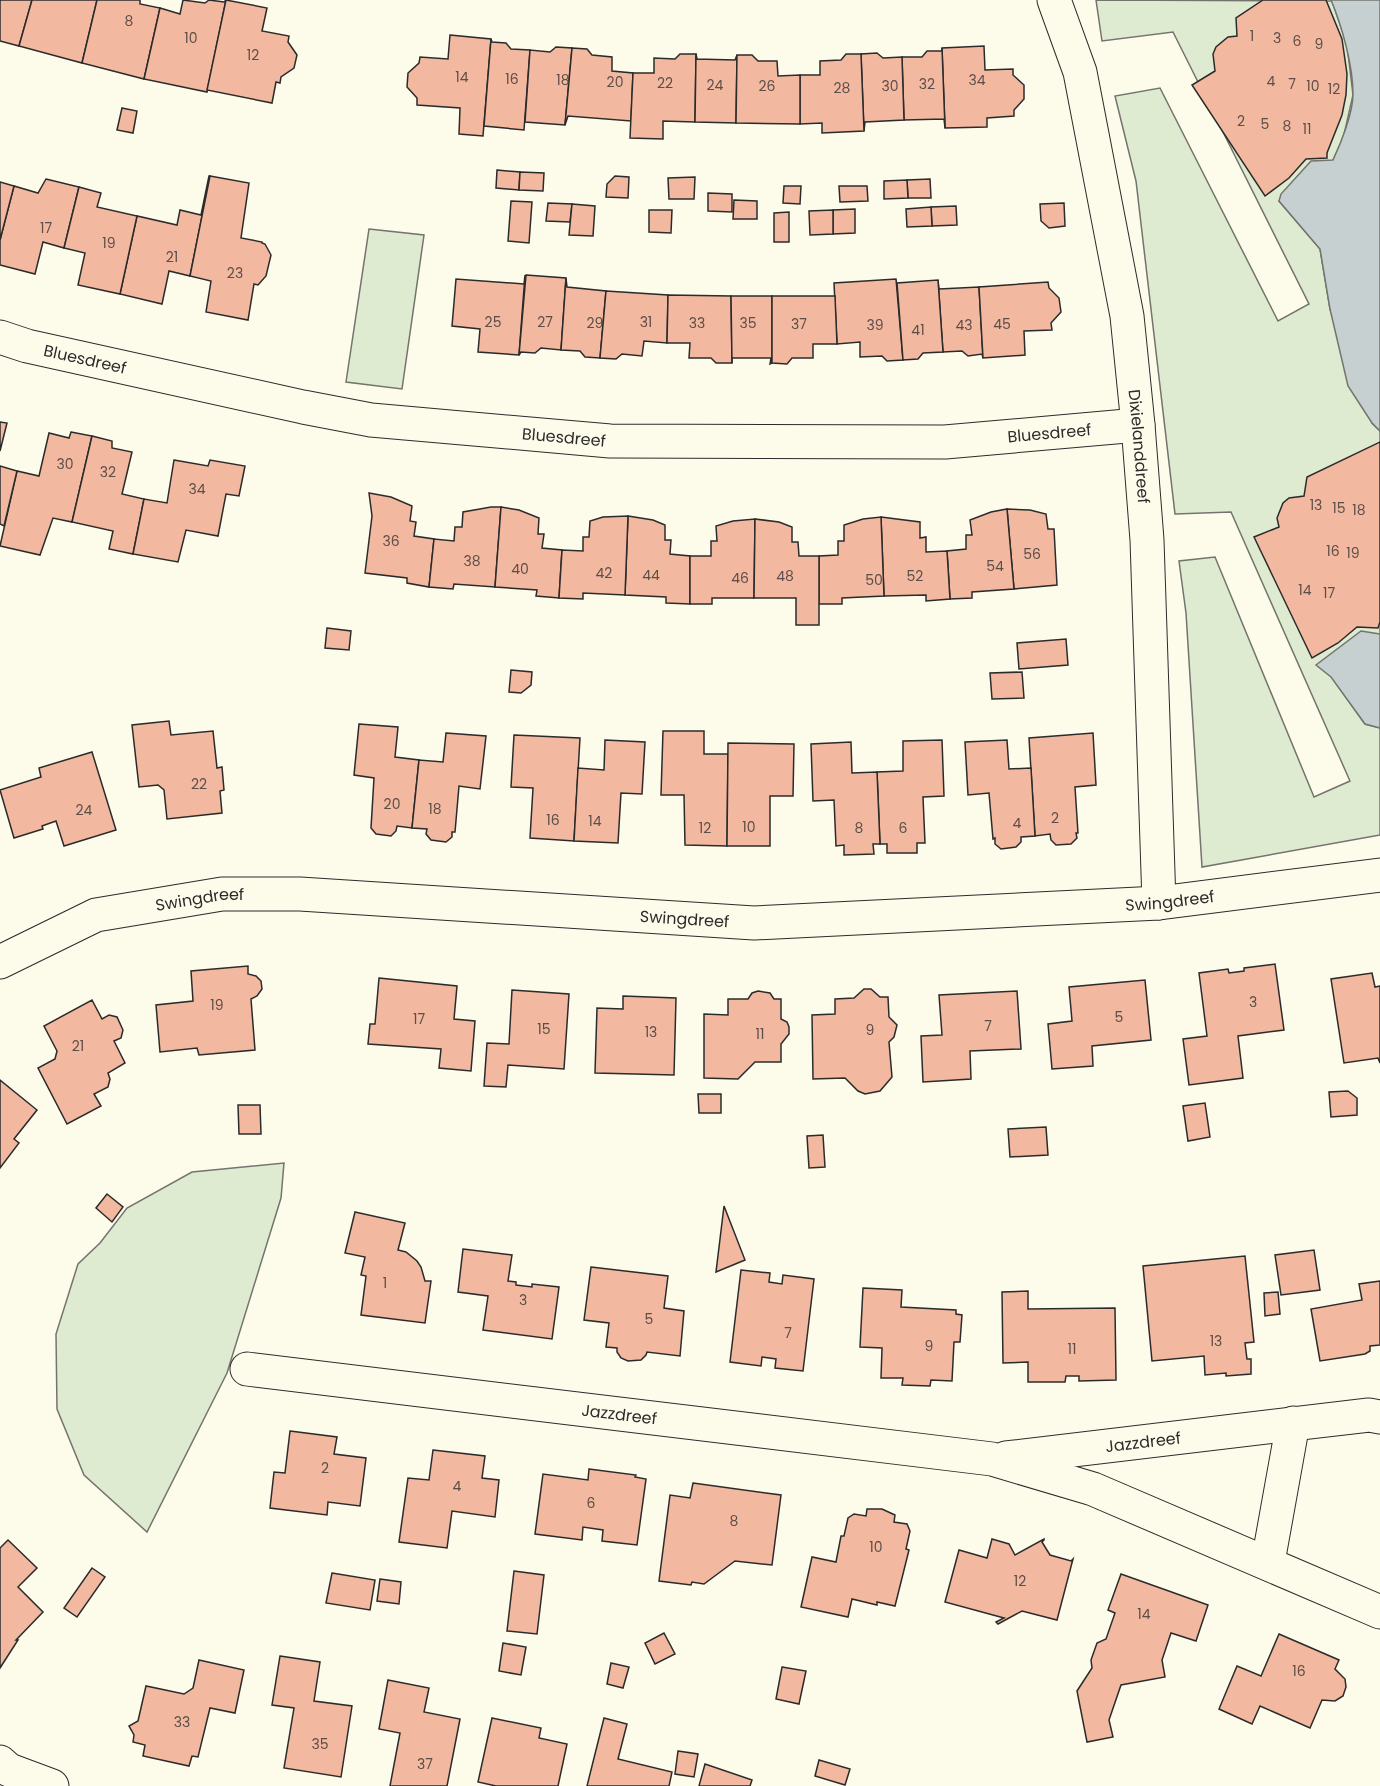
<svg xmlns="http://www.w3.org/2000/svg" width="1380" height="1786" viewBox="0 0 1380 1786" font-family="Poppins,sans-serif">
	<rect width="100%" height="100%" fill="#fdfbea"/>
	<g fill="#deebd1" stroke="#74746e" stroke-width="1.5">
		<polygon points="1096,0 1332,1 1347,45 1353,95 1343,139 1333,160 1279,201 1320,249 1330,309 1372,423 1380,431 1380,634 1331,676 1365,724 1380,728 1380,835 1202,867 1186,613 1179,561 1215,557 1314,797 1350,781 1231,512 1175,514 1136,181 1115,96 1160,88 1278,321 1309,304 1173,32 1102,41"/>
		<polygon points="369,229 424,235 402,389 346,382"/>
		<polygon points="284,1163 281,1198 227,1373 147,1532 84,1475 57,1409 56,1334 78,1264 100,1243 127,1208 192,1172"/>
	</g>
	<g fill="#c7d0d0" stroke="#74746e" stroke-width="1.5">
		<path d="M1331 0H1380V431L1372 423 1348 386 1330 309 1320 249 1279 201 1281 194 1311 161 1333 160C1341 143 1353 113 1353 94 1353 66 1342 26 1331 0Z"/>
		<polygon points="1361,631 1380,634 1380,728 1365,724 1331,677 1316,665"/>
	</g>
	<g fill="#f2b8a0" stroke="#2b2b2b" stroke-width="1.5">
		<polygon points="0,0 32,0 19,46 0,41"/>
		<polygon points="32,0 97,0 82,63 19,46"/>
		<polygon points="97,0 140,0 140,4 160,8 144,79 82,63"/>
		<polygon points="183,0 205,3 209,0 224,2 226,0 207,92 144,79 160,8 180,14"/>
		<polygon points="226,0 267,8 262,31 289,36 288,42 297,55 294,68 281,77 280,83 276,82 272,103 207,90"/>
		<polygon points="1263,0 1326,0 1342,39 1347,74 1346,95 1342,115 1327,153 1327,158 1306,159 1289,178 1265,196 1192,85 1215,71 1213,54 1216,47 1228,37 1237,36 1236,18"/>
		<polygon points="450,35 491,39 483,136 459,134 460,108 417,105 417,98 407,87 408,73 419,63 420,57 448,59"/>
		<polygon points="491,39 492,42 506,43 511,49 530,50 524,130 484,126"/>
		<polygon points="984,46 985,70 1013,69 1013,75 1024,85 1024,99 1014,110 1014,116 987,118 987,127 945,128 942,48"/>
		<polygon points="556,47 572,48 565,125 525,122 530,50 550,52"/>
		<polygon points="572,48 587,49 592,55 612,57 612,71 633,73 631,121 568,116 565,125"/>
		<polygon points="942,48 945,128 944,119 904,120 902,57 922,57 927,51 942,51"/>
		<polygon points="877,53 883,58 902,57 904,120 865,122 864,131 861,54"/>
		<polygon points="680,54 696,54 695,122 663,121 663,139 630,138 633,73 654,73 654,58 675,59"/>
		<polygon points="696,54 697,59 735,60 737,55 736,123 695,122"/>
		<polygon points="846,54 861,54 864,131 822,133 822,123 800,124 800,75 820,75 820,61 841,60"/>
		<polygon points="737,55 752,55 758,61 777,61 778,76 800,75 800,124 736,123"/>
		<polygon points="122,108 137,111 133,133 117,130"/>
		<polygon points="497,170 520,172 519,190 496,188"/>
		<polygon points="520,172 544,173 543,191 519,190"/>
		<polygon points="209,176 210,176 190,276 169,271 162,304 120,294 137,216 177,225 180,210 201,215"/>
		<polygon points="210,176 249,183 241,238 262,242 262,243 265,244 271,255 266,276 258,285 254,284 248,320 206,312 211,281 190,276"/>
		<polygon points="615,176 629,177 628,198 606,197 607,184"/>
		<polygon points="695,177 694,199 669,199 668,178"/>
		<polygon points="46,179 79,187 64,248 43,242 35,274 0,265 0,240 14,186 38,193"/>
		<polygon points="930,179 931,198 908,198 907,180"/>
		<polygon points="907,180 908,198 884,199 884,181"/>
		<polygon points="0,182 14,186 0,240"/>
		<polygon points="784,186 801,186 800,204 783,203"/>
		<polygon points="839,186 867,186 868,201 840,202"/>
		<polygon points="79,187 101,193 97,207 137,216 120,294 78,285 85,253 64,248"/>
		<polygon points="708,193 732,194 732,212 708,211"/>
		<polygon points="734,200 757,201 757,219 733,219"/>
		<polygon points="511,201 532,202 529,243 508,241"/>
		<polygon points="548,203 572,204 570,222 546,221"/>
		<polygon points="1064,203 1065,226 1049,228 1041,221 1040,204"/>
		<polygon points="572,204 595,206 593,236 569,235"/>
		<polygon points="956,206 957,225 932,226 931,207"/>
		<polygon points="931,207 932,226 907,227 906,209"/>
		<polygon points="855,209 855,233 833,234 833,210"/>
		<polygon points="649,210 672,210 671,233 649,232"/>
		<polygon points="833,210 833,234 810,235 809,211"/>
		<polygon points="789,212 789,242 774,242 774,213"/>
		<polygon points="525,275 519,355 478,352 480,329 452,326 456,279 524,284"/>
		<polygon points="526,275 566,278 561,350 541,348 535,353 521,352 519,355"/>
		<polygon points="566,278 567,287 606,291 600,358 585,357 580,351 561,350"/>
		<polygon points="896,279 903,360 887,361 882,356 860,357 860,342 837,344 834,283"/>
		<polygon points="938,280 939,289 979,287 983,358 982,354 968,356 962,351 943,352"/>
		<polygon points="938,280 943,352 923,353 918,359 903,360 897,283"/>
		<polygon points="1048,282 1049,288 1059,298 1061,312 1051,323 1052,330 1024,331 1025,355 983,358 979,287"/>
		<polygon points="606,291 668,295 667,343 644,341 642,356 622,354 616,359 600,358"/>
		<polygon points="668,295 731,296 732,363 716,363 711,358 689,358 690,343 667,343"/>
		<polygon points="731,296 772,296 772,363 770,364 771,358 732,358 732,363"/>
		<polygon points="772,296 835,296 837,344 813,344 813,358 792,358 787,364 772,363"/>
		<polygon points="0,422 7,423 0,451"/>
		<polygon points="71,432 92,436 72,522 53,518 40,555 0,546 17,471 39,476 49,433 69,438"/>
		<polygon points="92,436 112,441 112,448 132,452 122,494 144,499 133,554 109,549 113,531 72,522"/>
		<polygon points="1380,442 1380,622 1378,628 1357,627 1338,643 1312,658 1254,537 1279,527 1277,518 1283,503 1289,498 1304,496 1307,477"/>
		<polygon points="174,460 208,466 210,460 245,466 239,496 226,494 218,536 186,530 178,562 133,554 144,499 167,503"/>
		<polygon points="0,466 17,471 4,526 0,524"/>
		<polygon points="369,493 391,497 412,506 410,521 416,522 414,536 434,539 429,587 407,583 407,578 365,573 372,516"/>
		<polygon points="491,507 501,507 495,587 454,584 453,589 429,587 434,539 454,541 455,527 462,527 463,512"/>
		<polygon points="501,507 519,510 539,518 538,534 544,534 542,548 562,550 559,598 536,596 537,590 495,587"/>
		<polygon points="1007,509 1030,510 1046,514 1048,529 1054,529 1057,585 1014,589"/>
		<polygon points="1007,509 1014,589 972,592 972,598 950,599 947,551 966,549 966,535 972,535 970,520 991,512"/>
		<polygon points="628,516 653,520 665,525 665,540 671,540 670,554 690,556 690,604 666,603 666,597 625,595"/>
		<polygon points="628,516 625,595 583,593 583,599 559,598 562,550 583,551 583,537 589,537 590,521 603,517"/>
		<polygon points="881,517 920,522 920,538 926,537 926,552 947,551 950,599 926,601 926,595 884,596"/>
		<polygon points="881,517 884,596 842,598 842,604 819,604 819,556 838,555 838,541 844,541 844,525 863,519"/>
		<polygon points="755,519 754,598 712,598 712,604 690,604 690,556 711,556 711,541 717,541 716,526 733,521"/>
		<polygon points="755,519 779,522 792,527 792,542 798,542 799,556 819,556 819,625 796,625 796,598 754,598"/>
		<polygon points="327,628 351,631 349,650 325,648"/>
		<polygon points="1066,639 1068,665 1019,669 1017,643"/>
		<polygon points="511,670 532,672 531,685 521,693 509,692"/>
		<polygon points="1022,672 1024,698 992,699 990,673"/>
		<polygon points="169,721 171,735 213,731 217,768 222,767 224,790 220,791 222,813 167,819 164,790 158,785 139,787 132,725"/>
		<polygon points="359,724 398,727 395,757 419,760 412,828 397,826 396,831 391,836 376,834 371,828 374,778 354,775"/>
		<polygon points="663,731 704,731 704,754 728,754 727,846 685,845 684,795 661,795"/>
		<polygon points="446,733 486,736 480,789 459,786 455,832 452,832 452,837 446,842 431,840 426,834 427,829 412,828 419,760 443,762"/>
		<polygon points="1093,733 1096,785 1075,787 1078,833 1076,833 1077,838 1071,844 1056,845 1051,840 1050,834 1035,836 1029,738"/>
		<polygon points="514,735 580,738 574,841 530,838 533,788 511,787"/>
		<polygon points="605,740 645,742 642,794 621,793 618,843 574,841 578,768 604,770"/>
		<polygon points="942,740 944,796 923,797 925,843 917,843 917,853 887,853 887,844 880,844 877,772 903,771 903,741"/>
		<polygon points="1007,740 1009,769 1031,768 1035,836 1021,837 1021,842 1016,847 1001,849 995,844 995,838 993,839 989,793 968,795 965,742"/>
		<polygon points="851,742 852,773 877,772 880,844 873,844 874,854 844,855 844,845 836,846 834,800 813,801 811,744"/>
		<polygon points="728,743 794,744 793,796 770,796 770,846 727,846"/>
		<polygon points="92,752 116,830 64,846 56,821 42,826 43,829 14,838 0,790 41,777 39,768"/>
		<polygon points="1275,964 1284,1030 1238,1036 1243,1078 1189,1085 1183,1039 1207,1036 1199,973 1228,969 1229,973 1244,971 1244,968"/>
		<polygon points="248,966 248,974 256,976 261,981 262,989 257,996 251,999 255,1050 199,1055 197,1048 160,1052 156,1005 193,1001 191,971"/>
		<polygon points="1372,973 1375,987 1380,986 1380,1063 1378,1058 1344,1063 1331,979"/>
		<polygon points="379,978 457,986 454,1019 475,1021 471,1071 439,1068 441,1049 368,1044 370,1024 375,1024"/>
		<polygon points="1145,980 1151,1040 1092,1046 1093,1066 1052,1069 1048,1024 1072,1021 1069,987"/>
		<polygon points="864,989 871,989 880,997 888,997 889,1017 897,1025 894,1037 889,1042 892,1077 880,1091 865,1094 858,1091 845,1078 813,1079 812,1015 835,1014 835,999 854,998"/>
		<polygon points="512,990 569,994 564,1069 508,1065 506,1087 484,1086 487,1043 509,1044"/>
		<polygon points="758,991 770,993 774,999 781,999 781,1019 787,1022 789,1027 789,1034 781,1044 781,1062 755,1062 738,1079 704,1078 704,1014 728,1015 728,999 748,999 752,993"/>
		<polygon points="1017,991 1021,1049 970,1051 971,1079 923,1082 921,1036 942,1035 939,995"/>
		<polygon points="623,996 676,998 674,1075 595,1073 597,1008 623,1009"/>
		<polygon points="92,1000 102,1019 109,1015 117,1017 123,1030 121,1038 114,1041 125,1063 108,1073 110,1079 108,1087 94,1094 101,1106 67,1124 38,1068 55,1059 57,1051 44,1026"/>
		<polygon points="0,1080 37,1110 14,1139 19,1143 0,1168"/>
		<polygon points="1348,1091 1357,1098 1357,1115 1331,1117 1329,1092"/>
		<polygon points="698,1094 721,1094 721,1113 699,1113"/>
		<polygon points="1205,1103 1210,1137 1188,1141 1183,1106"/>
		<polygon points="238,1105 260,1105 261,1134 239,1134"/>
		<polygon points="1046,1127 1048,1155 1010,1157 1008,1129"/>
		<polygon points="823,1135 825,1167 809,1168 807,1136"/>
		<polygon points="107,1194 123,1207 112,1222 96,1208"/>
		<polygon points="724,1206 745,1260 716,1272"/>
		<polygon points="355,1212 405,1223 398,1250 406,1252 417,1261 421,1267 425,1281 431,1281 425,1323 361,1315 366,1276 361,1275 365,1257 345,1253"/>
		<polygon points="463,1249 512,1255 508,1281 516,1282 516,1285 532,1287 532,1284 559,1287 552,1339 483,1330 488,1296 458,1292"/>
		<polygon points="1314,1250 1320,1290 1281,1295 1275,1255"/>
		<polygon points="1245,1256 1254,1342 1245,1343 1247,1359 1251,1359 1251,1374 1226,1376 1226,1373 1205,1375 1204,1356 1152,1361 1143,1266"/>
		<polygon points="591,1267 668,1276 664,1308 684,1311 680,1356 647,1352 646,1355 641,1360 628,1361 621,1358 617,1352 617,1348 606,1347 609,1323 584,1320"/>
		<polygon points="741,1270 770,1273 769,1282 782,1284 783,1275 814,1279 803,1371 775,1368 776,1359 762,1357 761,1366 730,1362"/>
		<polygon points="1380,1281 1380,1345 1370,1346 1370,1351 1365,1354 1320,1361 1311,1309 1362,1300 1359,1284"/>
		<polygon points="863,1288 902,1290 901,1307 956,1310 956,1314 962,1315 960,1342 954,1342 952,1381 931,1380 930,1386 902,1385 903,1378 881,1378 882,1348 860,1347"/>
		<polygon points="1028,1291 1028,1309 1115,1308 1116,1380 1079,1381 1079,1376 1066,1376 1065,1382 1028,1382 1028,1362 1003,1363 1002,1292"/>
		<polygon points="1278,1292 1280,1314 1265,1316 1264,1293"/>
		<polygon points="290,1431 337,1437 334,1454 366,1458 360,1506 328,1502 327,1515 270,1508 274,1472 285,1473"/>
		<polygon points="433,1450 485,1456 482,1478 499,1480 495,1517 452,1511 447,1548 399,1542 408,1478 429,1480"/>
		<polygon points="589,1469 636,1475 635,1477 646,1479 637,1545 602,1541 603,1530 583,1527 582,1540 535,1534 543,1474 588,1480"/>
		<polygon points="693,1483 781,1495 772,1565 735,1561 704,1584 692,1582 691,1585 659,1581 670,1495 690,1498"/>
		<polygon points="867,1509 882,1509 895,1515 894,1522 907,1524 910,1531 906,1549 909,1550 895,1606 877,1602 877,1605 852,1599 848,1617 801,1607 812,1557 836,1562 841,1536 844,1536 848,1518 854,1514 866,1516"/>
		<polygon points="992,1539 1009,1544 1015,1555 1044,1539 1044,1540 1042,1542 1050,1555 1071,1561 1073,1559 1057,1620 1022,1611 998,1624 996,1622 1004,1618 945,1602 959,1550 987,1558"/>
		<polygon points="8,1540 37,1568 18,1587 43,1612 16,1640 18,1640 0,1668 0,1548"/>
		<polygon points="92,1568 105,1577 77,1617 64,1608"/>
		<polygon points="514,1571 544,1575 537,1634 507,1631"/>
		<polygon points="332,1573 375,1580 370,1610 326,1603"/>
		<polygon points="1121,1574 1208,1605 1196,1641 1171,1633 1162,1660 1165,1677 1121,1685 1109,1720 1113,1737 1087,1742 1077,1691 1092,1668 1091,1660 1097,1643 1106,1639 1115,1613 1108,1610"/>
		<polygon points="380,1579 401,1582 399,1604 377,1601"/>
		<polygon points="664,1633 675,1654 655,1664 645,1643"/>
		<polygon points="1279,1634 1339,1660 1335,1669 1345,1679 1346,1687 1343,1696 1335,1701 1322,1700 1310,1728 1260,1706 1252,1724 1219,1709 1237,1666 1261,1676"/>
		<polygon points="503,1643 526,1647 521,1675 499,1671"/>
		<polygon points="280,1656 320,1662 314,1701 352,1706 341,1777 284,1768 294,1708 272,1705"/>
		<polygon points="199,1660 244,1670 235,1713 210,1708 198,1757 192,1756 189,1766 143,1756 145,1745 133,1742 134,1735 129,1726 138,1721 146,1686 184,1694 193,1688"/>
		<polygon points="611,1663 629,1667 623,1688 607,1684"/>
		<polygon points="782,1667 806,1671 799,1704 776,1699"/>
		<polygon points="388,1680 429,1688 424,1712 460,1719 447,1786 390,1786 400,1733 379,1729"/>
		<polygon points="492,1718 541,1728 539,1738 567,1744 558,1786 496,1786 478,1782"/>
		<polygon points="604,1718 627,1724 618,1759 672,1772 669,1786 587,1786"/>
		<polygon points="678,1751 698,1754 694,1777 675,1774"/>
		<polygon points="819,1760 850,1769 845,1785 815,1776"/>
		<polygon points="705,1764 752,1780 750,1786 699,1786"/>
	</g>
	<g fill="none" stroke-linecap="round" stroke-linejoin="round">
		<g stroke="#2b2b2b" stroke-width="35">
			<g id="street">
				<path id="s1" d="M1054 0 1080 72 1127 316 1138 425 1147 540 1159 903"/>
				<path id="s2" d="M0 337 27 346 303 407 371 420 610 441 945 442 1138 425"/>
				<path id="s3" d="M0 962 96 915 222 894H300L754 923 1159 903 1380 875"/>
				<path id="s4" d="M247 1369 992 1459 1093 1489 1380 1612"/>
				<path id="s5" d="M1006 1458 1369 1415 1380 1417"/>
				<polyline points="1268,1562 1293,1423"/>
				<polyline points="0,1762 9,1770 52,1786"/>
			</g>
		</g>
		<use href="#street" stroke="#fdfbea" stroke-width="33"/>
	</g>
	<g text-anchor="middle" stroke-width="4.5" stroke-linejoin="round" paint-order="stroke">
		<g font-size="14" fill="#5d4e48">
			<text x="129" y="26">8</text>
			<text x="1252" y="41">1</text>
			<text x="191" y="43">10</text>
			<text x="1277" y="43">3</text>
			<text x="1297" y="46">6</text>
			<text x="1319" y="49">9</text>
			<text x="253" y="60">12</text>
			<text x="462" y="82">14</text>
			<text x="512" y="84">16</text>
			<text x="563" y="85">18</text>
			<text x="977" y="85">34</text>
			<text x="1271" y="86">4</text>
			<text x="615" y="87">20</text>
			<text x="665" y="88">22</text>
			<text x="927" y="89">32</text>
			<text x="1292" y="89">7</text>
			<text x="715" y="90">24</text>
			<text x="767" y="91">26</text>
			<text x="890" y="91">30</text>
			<text x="1313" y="91">10</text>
			<text x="842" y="93">28</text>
			<text x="1334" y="94">12</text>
			<text x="1241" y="126">2</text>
			<text x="1265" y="129">5</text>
			<text x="1287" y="131">8</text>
			<text x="1307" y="134">11</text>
			<text x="46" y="233">17</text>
			<text x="109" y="248">19</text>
			<text x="172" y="262">21</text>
			<text x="235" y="278">23</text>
			<text x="493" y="327">25</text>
			<text x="545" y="327">27</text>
			<text x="646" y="327">31</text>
			<text x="595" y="328">29</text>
			<text x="697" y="328">33</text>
			<text x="748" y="328">35</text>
			<text x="799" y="329">37</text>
			<text x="1002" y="329">45</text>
			<text x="875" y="330">39</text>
			<text x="964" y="330">43</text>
			<text x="918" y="335">41</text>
			<text x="65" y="469">30</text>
			<text x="108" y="477">32</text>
			<text x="197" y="494">34</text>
			<text x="1316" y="510">13</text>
			<text x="1339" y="513">15</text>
			<text x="1359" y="515">18</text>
			<text x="391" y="546">36</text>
			<text x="1333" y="556">16</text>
			<text x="1353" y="558">19</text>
			<text x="1032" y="559">56</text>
			<text x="472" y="566">38</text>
			<text x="995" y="571">54</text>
			<text x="520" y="574">40</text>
			<text x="604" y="578">42</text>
			<text x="651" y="580">44</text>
			<text x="785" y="581">48</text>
			<text x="915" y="581">52</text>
			<text x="740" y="583">46</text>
			<text x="874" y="585">50</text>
			<text x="1305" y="595">14</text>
			<text x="1329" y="598">17</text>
			<text x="199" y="789">22</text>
			<text x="392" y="809">20</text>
			<text x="435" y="814">18</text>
			<text x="84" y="815">24</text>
			<text x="1055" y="823">2</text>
			<text x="553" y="825">16</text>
			<text x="595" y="826">14</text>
			<text x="1017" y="828">4</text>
			<text x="749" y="832">10</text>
			<text x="705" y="833">12</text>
			<text x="859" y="833">8</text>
			<text x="903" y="833">6</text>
			<text x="1253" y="1007">3</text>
			<text x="217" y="1010">19</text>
			<text x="1119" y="1022">5</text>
			<text x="419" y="1024">17</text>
			<text x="988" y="1031">7</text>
			<text x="544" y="1034">15</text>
			<text x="870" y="1035">9</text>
			<text x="651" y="1037">13</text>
			<text x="760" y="1039">11</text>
			<text x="78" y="1051">21</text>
			<text x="385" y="1288">1</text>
			<text x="523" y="1305">3</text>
			<text x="649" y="1324">5</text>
			<text x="788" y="1338">7</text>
			<text x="1216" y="1346">13</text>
			<text x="929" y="1351">9</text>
			<text x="1072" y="1354">11</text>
			<text x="325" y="1473">2</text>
			<text x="457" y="1491">4</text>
			<text x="591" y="1508">6</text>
			<text x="734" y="1526">8</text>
			<text x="876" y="1552">10</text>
			<text x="1020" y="1586">12</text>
			<text x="1144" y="1619">14</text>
			<text x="1299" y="1676">16</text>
			<text x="182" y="1727">33</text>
			<text x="320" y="1749">35</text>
			<text x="425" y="1769">37</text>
		</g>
		<g font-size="16" fill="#2b2b2b" stroke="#fdfbea">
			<text dy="6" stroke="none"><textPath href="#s2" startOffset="88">Bluesdreef</textPath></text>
			<text dy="6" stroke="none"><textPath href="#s2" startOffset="1060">Bluesdreef</textPath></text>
			<text dy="6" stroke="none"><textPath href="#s2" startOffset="574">Bluesdreef</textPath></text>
			<text dy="6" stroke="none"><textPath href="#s1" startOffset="456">Dixielanddreef</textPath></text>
			<text dy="6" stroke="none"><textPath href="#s3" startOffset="212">Swingdreef</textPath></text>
			<text dy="6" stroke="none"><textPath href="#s3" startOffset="1184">Swingdreef</textPath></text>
			<text dy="6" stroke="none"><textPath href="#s3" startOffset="698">Swingdreef</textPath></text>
			<text dy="6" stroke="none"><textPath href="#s4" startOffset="375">Jazzdreef</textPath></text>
			<text dy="6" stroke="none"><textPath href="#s5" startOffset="138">Jazzdreef</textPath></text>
		</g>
	</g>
</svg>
